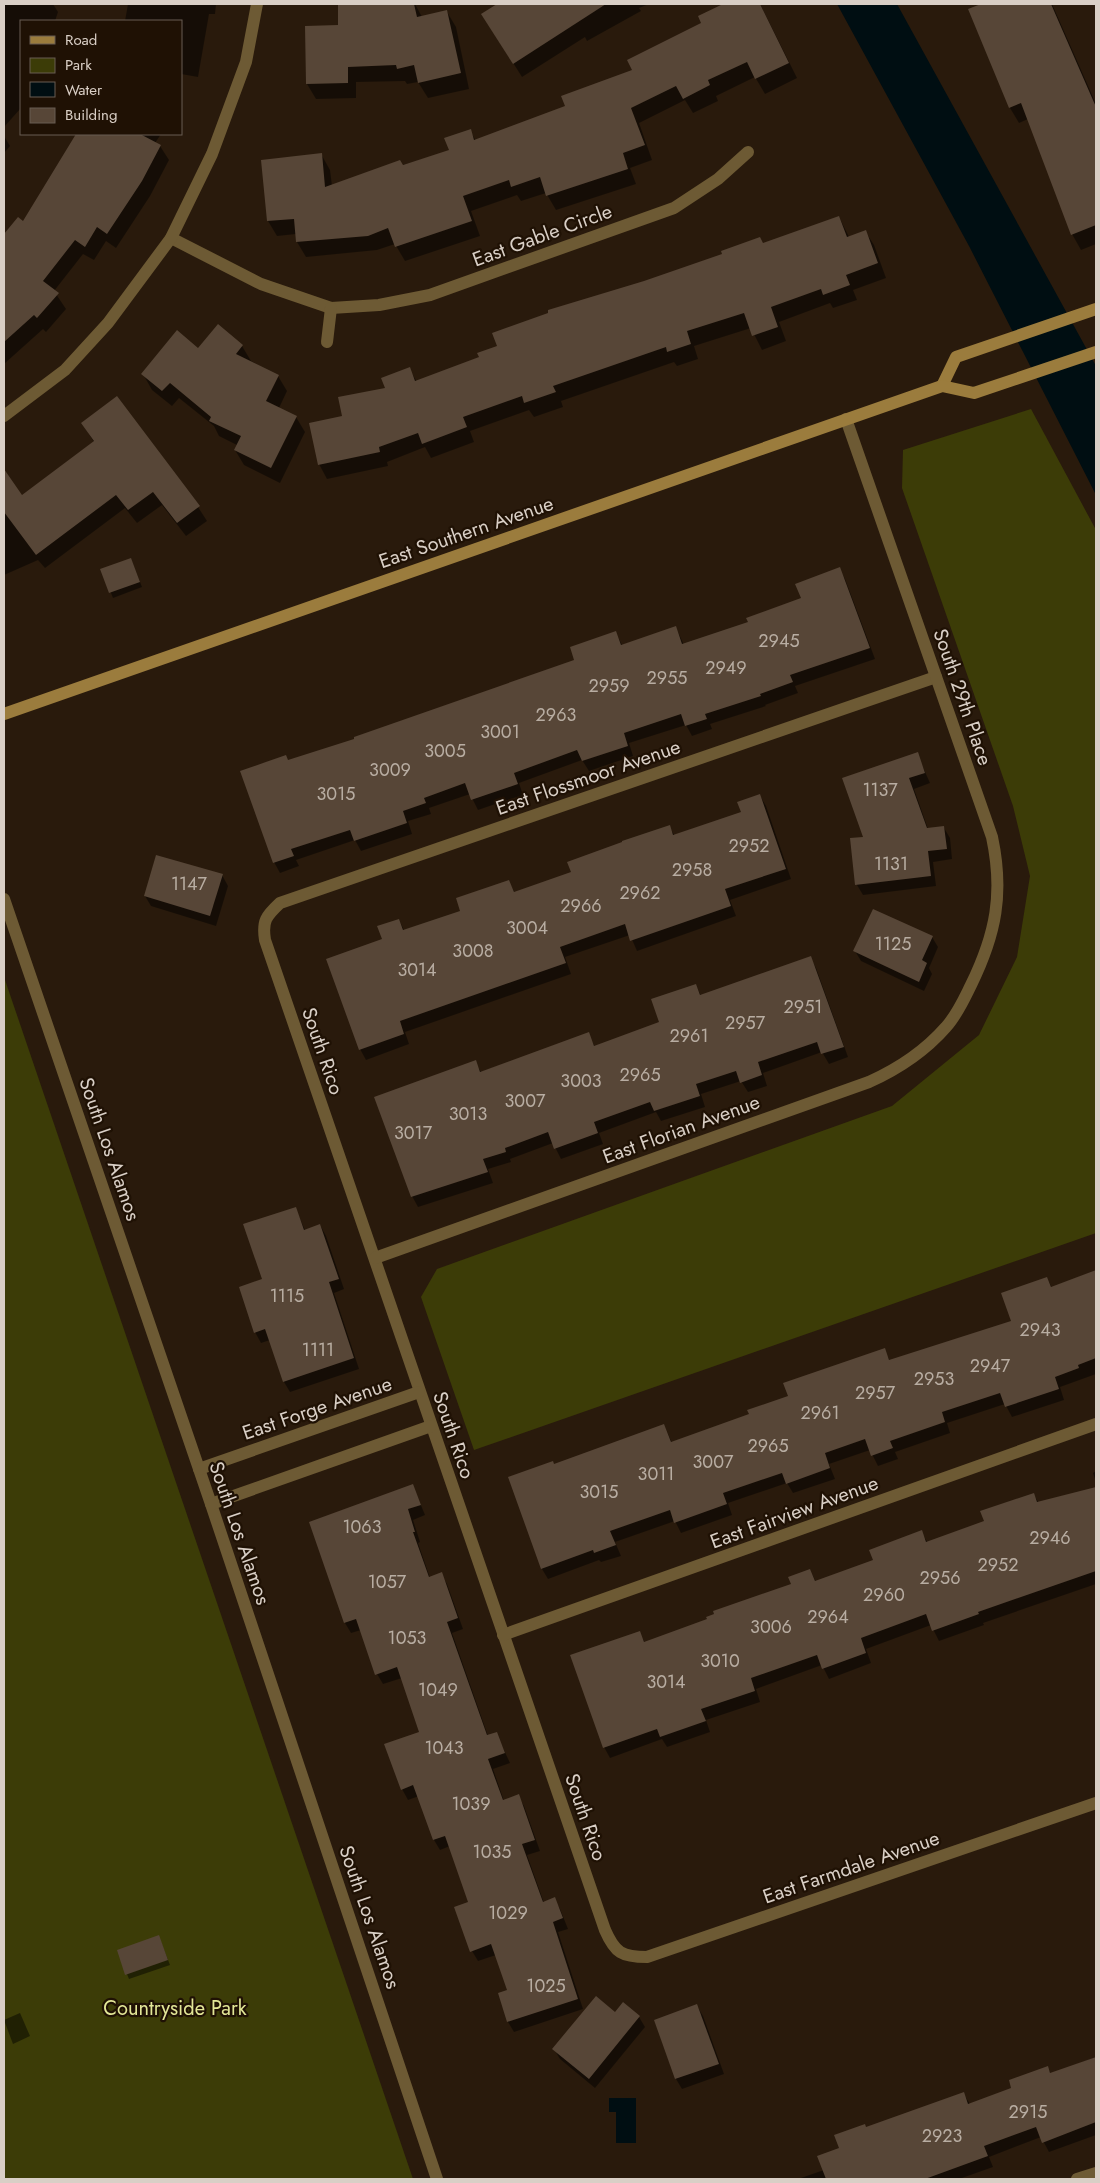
<svg xmlns="http://www.w3.org/2000/svg" width="1100" height="2183" viewBox="0 0 1100 2183" font-family="Jost,sans-serif">
	<rect width="100%" height="100%" fill="#291a0c"/>
	<g fill="#3c3c07">
		<polygon points="1031,409 1096,530 1096,1233 474,1450 421,1297 437,1269 892,1106 979,1035 1017,957 1030,876 1013,806 902,488 903,450"/>
		<polygon points="4,977 413,2179 4,2179"/>
	</g>
	<g fill="#000e12">
		<polygon points="837,4 897,4 1096,366 1096,495 969,246"/>
		<polygon points="609,2098 636,2098 636,2143 616,2143 616,2112 609,2112"/>
	</g>
	<g fill="#0007">
		<polygon points="4,4 53,4 58,12 55,21 21,21 21,108 4,127"/>
		<polygon points="128,4 216,4 215,14 209,14 198,77 181,74 181,21 125,21"/>
		<polygon points="339,4 371,4 372,7 387,4 415,4 422,17 447,12 456,27 469,89 428,98 418,82 407,84 405,81 356,82 356,98 316,99 307,84 340,26"/>
		<polygon points="499,4 649,4 639,8 641,11 587,41 585,37 522,77 483,15"/>
		<polygon points="726,4 760,4 797,78 765,94 755,77 716,96 718,101 693,113 685,100 639,123 652,160 630,168 636,184 556,210 546,193 521,201 517,195 471,211 480,236 405,261 395,244 377,250 306,257 297,242 296,234 277,236 268,221 321,154 330,170 332,186 450,151 470,131 476,141 567,106 634,71 703,24 700,17"/>
		<polygon points="984,4 1052,4 1096,104 1096,244 1081,250 1072,234 1028,119 1019,123 1010,108 969,10"/>
		<polygon points="89,134 161,134 155,143 160,146 169,160 150,196 116,248 106,241 94,260 83,254 54,291 66,309 46,332 43,329 4,364 4,236 18,218 24,223 50,180"/>
		<polygon points="4,136 10,146 4,153"/>
		<polygon points="839,217 849,237 865,231 874,245 886,278 853,290 857,300 833,308 830,303 779,322 786,341 762,350 751,328 694,346 698,359 677,366 674,362 561,401 563,407 534,417 529,410 470,431 474,442 431,458 425,447 387,462 388,466 327,479 319,464 343,417 387,389 409,369 417,382 763,244"/>
		<polygon points="242,346 251,361 278,376 287,391 279,408 296,417 305,432 280,483 244,465 235,450 237,445 219,436 214,426 179,398 172,406 152,390 143,374 199,349"/>
		<polygon points="83,424 198,507 207,521 186,536 162,505 137,523 125,508 45,568 38,560 4,575 4,486 11,481 22,497 94,442"/>
		<polygon points="131,559 142,587 113,598 102,570"/>
		<polygon points="839,569 845,579 875,659 795,686 798,693 765,705 766,706 710,724 712,729 692,736 686,725 629,743 633,756 589,771 582,760 519,783 523,795 501,802 478,810 470,794 429,808 431,814 408,821 412,834 361,851 355,840 296,860 299,866 280,873 274,862 288,762 356,740 576,660 616,633 622,645 676,628 684,645 749,623 802,599"/>
		<polygon points="917,754 930,783 914,789 928,829 944,828 950,838 952,859 933,862 936,886 863,895 857,885 851,839 865,838"/>
		<polygon points="760,796 766,806 791,879 730,900 736,916 637,951 630,935 565,957 571,974 405,1032 409,1044 366,1060 360,1049 383,940 399,920 404,930 462,912 508,881 515,893 573,873 669,827 675,836 742,813"/>
		<polygon points="222,875 228,886 216,926 151,906 145,896"/>
		<polygon points="932,937 938,947 929,968 932,974 924,991 861,961 855,951"/>
		<polygon points="810,957 816,968 848,1057 829,1064 822,1052 763,1073 767,1086 748,1092 741,1081 701,1094 705,1107 661,1121 656,1112 599,1133 603,1144 561,1159 553,1143 510,1159 511,1162 488,1169 493,1183 418,1207 412,1196 475,1062 481,1072 588,1034 595,1047 661,1022 696,985 701,996"/>
		<polygon points="295,1208 305,1230 320,1225 326,1236 344,1289 334,1293 359,1369 290,1392 284,1382 270,1340 261,1343 255,1332 263,1280"/>
		<polygon points="1096,1270 1096,1374 1060,1387 1064,1400 1012,1417 1005,1404 947,1423 950,1433 895,1452 898,1459 878,1466 870,1450 829,1464 835,1479 793,1493 787,1483 728,1503 732,1515 681,1533 675,1521 615,1542 621,1556 601,1562 599,1560 548,1579 542,1569 510,1478 554,1465 664,1425 672,1443 750,1415 884,1350 890,1361 1012,1322 1047,1278 1052,1288"/>
		<polygon points="1096,1471 1096,1482 1093,1473"/>
		<polygon points="413,1486 425,1515 413,1520 420,1542 418,1543 430,1578 441,1574 447,1584 463,1629 452,1633 488,1736 496,1733 510,1763 493,1769 504,1801 518,1796 524,1806 540,1851 527,1855 544,1903 554,1899 560,1909 568,1929 558,1932 583,2009 514,2032 508,2022 499,1994 509,1991 496,1955 478,1961 472,1951 469,1903 450,1846 440,1850 434,1840 419,1796 408,1800 402,1789 421,1732 402,1678 383,1684 377,1674 361,1630 351,1633 345,1623 310,1523"/>
		<polygon points="1096,1488 1096,1584 983,1623 984,1625 939,1641 931,1625 866,1649 871,1663 829,1679 822,1665 756,1689 760,1702 706,1720 710,1732 667,1747 662,1739 610,1758 604,1747 639,1632 645,1643 708,1620 793,1585 810,1570 816,1582 874,1561 921,1532 928,1543 985,1522 1033,1494 1039,1503"/>
		<polygon points="159,1937 170,1965 129,1979 127,1974"/>
		<polygon points="623,2004 639,2017 645,2027 595,2088 560,2059 554,2049 615,2013"/>
		<polygon points="697,2006 703,2016 724,2074 682,2089 676,2079 656,2021"/>
		<polygon points="20,2013 30,2036 13,2044 4,2020"/>
		<polygon points="1096,2057 1096,2135 1049,2152 1041,2137 989,2157 993,2167 959,2179 798,2179 824,2170 840,2148 866,2128 963,2093 970,2104 1013,2089 1047,2067 1051,2074"/>
	</g>
	<g fill="#574637">
		<polygon points="338,4 414,4 417,17 447,10 461,73 418,83 414,65 397,69 396,65 348,67 348,83 306,84 305,26 338,25"/>
		<polygon points="497,4 606,4 513,64 481,14"/>
		<polygon points="723,4 760,4 789,63 755,79 747,62 708,80 710,85 683,99 676,86 631,108 645,145 623,153 628,169 546,196 540,177 511,187 509,180 463,196 472,221 395,247 388,228 368,236 296,242 294,219 267,221 261,160 322,153 325,187 400,160 403,165 449,150 444,138 471,129 474,140 565,106 561,96 632,70 627,60 701,23 698,16"/>
		<polygon points="981,4 1051,4 1096,107 1096,225 1071,235 1021,103 1009,108 968,9"/>
		<polygon points="76,134 140,134 161,145 142,181 107,234 97,227 85,247 75,240 43,281 59,293 37,318 34,315 4,342 4,234 18,217 23,221"/>
		<polygon points="839,216 847,237 866,230 878,263 846,275 850,285 823,295 821,289 771,307 778,327 752,336 744,313 687,331 691,344 667,352 666,347 553,386 556,392 524,403 522,396 463,417 467,427 422,444 418,433 379,447 380,452 318,465 309,423 342,416 338,397 385,388 381,378 410,367 415,381 479,357 477,353 497,346 492,333 548,313 548,310 644,281 722,254 721,251 760,237 763,243"/>
		<polygon points="218,324 243,345 236,354 279,375 266,401 297,416 271,468 234,450 241,436 209,421 211,417 170,383 162,391 141,374 177,330 198,348"/>
		<polygon points="117,396 200,506 177,523 153,492 128,510 116,495 36,555 4,512 4,469 22,495 94,441 81,423"/>
		<polygon points="131,558 140,582 109,593 100,569"/>
		<polygon points="840,567 870,648 790,675 793,682 760,694 761,696 705,714 707,719 685,726 681,714 624,733 628,746 582,761 577,750 514,773 518,784 471,800 465,783 424,798 426,803 403,811 407,823 354,841 350,830 291,849 294,856 273,863 240,771 286,755 288,760 354,739 354,737 574,660 570,647 616,631 621,645 676,626 682,644 748,622 746,618 801,598 795,584"/>
		<polygon points="918,752 925,773 909,778 927,828 944,826 947,849 928,851 931,876 855,885 850,838 863,837 842,778"/>
		<polygon points="760,794 786,869 725,889 731,906 630,941 625,924 560,947 566,963 400,1021 404,1034 359,1050 326,959 382,939 377,926 399,919 403,930 460,911 456,898 509,880 514,892 571,872 567,862 622,842 622,841 670,825 673,835 741,812 737,802"/>
		<polygon points="156,855 223,874 210,916 144,896"/>
		<polygon points="873,909 933,936 922,960 927,963 919,982 853,951"/>
		<polygon points="811,956 844,1047 821,1054 817,1042 758,1062 762,1075 740,1083 736,1071 696,1084 700,1096 654,1111 650,1102 594,1122 598,1133 554,1149 548,1132 505,1148 506,1152 483,1159 488,1172 411,1197 374,1097 476,1060 480,1072 589,1032 594,1046 659,1022 651,999 696,984 700,995"/>
		<polygon points="296,1207 304,1230 320,1224 339,1279 329,1282 354,1358 283,1382 265,1329 254,1333 239,1287 262,1279 243,1224"/>
		<polygon points="1096,1270 1096,1358 1078,1365 1079,1368 1055,1377 1059,1389 1005,1407 1000,1393 942,1412 945,1422 890,1441 893,1448 871,1456 865,1439 825,1453 830,1468 786,1484 782,1473 723,1493 727,1504 674,1523 670,1510 610,1531 616,1545 594,1553 593,1550 541,1569 508,1477 553,1461 554,1464 664,1424 671,1442 749,1414 747,1410 788,1396 783,1383 885,1348 889,1360 1011,1321 1001,1293 1047,1277 1051,1287"/>
		<polygon points="413,1484 421,1505 408,1509 415,1532 413,1532 429,1577 442,1572 458,1618 447,1622 487,1735 497,1732 505,1753 488,1759 503,1800 519,1794 535,1840 522,1844 543,1902 555,1897 563,1918 553,1922 578,1999 507,2022 498,1993 507,1990 491,1944 470,1952 454,1907 468,1902 445,1836 433,1840 413,1785 401,1790 384,1744 419,1732 397,1667 375,1675 356,1619 344,1623 309,1522"/>
		<polygon points="1096,1487 1096,1571 978,1612 979,1614 932,1631 926,1614 861,1638 866,1653 822,1669 817,1655 751,1678 755,1691 701,1709 706,1721 660,1737 657,1729 603,1748 570,1655 640,1631 644,1642 707,1619 706,1617 714,1614 713,1611 791,1584 788,1577 810,1569 815,1581 873,1560 869,1550 922,1530 926,1542 984,1521 980,1511 1034,1493 1037,1502"/>
		<polygon points="159,1935 168,1960 125,1975 117,1950"/>
		<polygon points="596,1996 615,2012 623,2002 640,2016 589,2079 552,2049"/>
		<polygon points="697,2004 719,2064 675,2079 654,2020"/>
		<polygon points="1096,2057 1096,2122 1042,2143 1036,2127 984,2146 988,2156 925,2179 826,2179 817,2156 839,2148 834,2135 865,2124 866,2127 964,2092 968,2104 1011,2088 1009,2080 1048,2066 1050,2073"/>
	</g>
	<g fill="none" stroke-linecap="round" stroke-linejoin="round">
		<g stroke="#6d5a34" stroke-width="12">
			<polyline points="171,238 261,284 331,308 379,305 430,295 674,208 718,179 748,152"/>
			<polyline points="327,342 331,308"/>
			<polyline points="4,416 65,370 108,323 171,238 212,154 246,62 257,4"/>
			<path d="M936 677 280 903C266 916 262 921 265 940L605 1930C615 1953 622 1957 647 1957L1096 1803"/>
			<polyline points="4,899 211,1504 437,2179"/>
			<path d="M375 1258 869 1082C898 1069 925 1051 946 1027 957 1015 964 999 971 985 996 934 1004 893 992 837L846 419"/>
			<polyline points="199,1469 419,1392"/>
			<polyline points="211,1504 431,1426"/>
			<polyline points="503,1635 1096,1424"/>
			<polyline points="1077,2179 1096,2173"/>
		</g>
		<g stroke="#9b7c3d" stroke-width="12">
			<polyline points="942,386 956,357 1096,309"/>
			<polyline points="4,714 942,386 974,393 1096,352"/>
		</g>
	</g>
	<g text-anchor="middle" stroke-width="4.5" stroke-linejoin="round" paint-order="stroke">
		<g font-size="18" fill="#b8ada2">
			<text x="779" y="647">2945</text>
			<text x="726" y="674">2949</text>
			<text x="667" y="684">2955</text>
			<text x="609" y="692">2959</text>
			<text x="556" y="721">2963</text>
			<text x="500" y="738">3001</text>
			<text x="445" y="757">3005</text>
			<text x="390" y="776">3009</text>
			<text x="880" y="796">1137</text>
			<text x="336" y="800">3015</text>
			<text x="749" y="852">2952</text>
			<text x="891" y="870">1131</text>
			<text x="692" y="876">2958</text>
			<text x="189" y="890">1147</text>
			<text x="640" y="899">2962</text>
			<text x="581" y="912">2966</text>
			<text x="527" y="934">3004</text>
			<text x="893" y="950">1125</text>
			<text x="473" y="957">3008</text>
			<text x="417" y="976">3014</text>
			<text x="803" y="1013">2951</text>
			<text x="745" y="1029">2957</text>
			<text x="689" y="1042">2961</text>
			<text x="640" y="1081">2965</text>
			<text x="581" y="1087">3003</text>
			<text x="525" y="1107">3007</text>
			<text x="468" y="1120">3013</text>
			<text x="413" y="1139">3017</text>
			<text x="287" y="1302">1115</text>
			<text x="1040" y="1336">2943</text>
			<text x="318" y="1356">1111</text>
			<text x="990" y="1372">2947</text>
			<text x="934" y="1385">2953</text>
			<text x="875" y="1399">2957</text>
			<text x="820" y="1419">2961</text>
			<text x="768" y="1452">2965</text>
			<text x="713" y="1468">3007</text>
			<text x="656" y="1480">3011</text>
			<text x="599" y="1498">3015</text>
			<text x="362" y="1533">1063</text>
			<text x="1050" y="1544">2946</text>
			<text x="998" y="1571">2952</text>
			<text x="940" y="1584">2956</text>
			<text x="387" y="1588">1057</text>
			<text x="884" y="1601">2960</text>
			<text x="828" y="1623">2964</text>
			<text x="771" y="1633">3006</text>
			<text x="407" y="1644">1053</text>
			<text x="720" y="1667">3010</text>
			<text x="666" y="1688">3014</text>
			<text x="438" y="1696">1049</text>
			<text x="444" y="1754">1043</text>
			<text x="471" y="1810">1039</text>
			<text x="492" y="1858">1035</text>
			<text x="508" y="1919">1029</text>
			<text x="546" y="1992">1025</text>
			<text x="1028" y="2118">2915</text>
			<text x="942" y="2142">2923</text>
		</g>
		<g font-size="20" fill="#d9cfc6" stroke="#1f1104">
			<text transform="translate(542 235) rotate(-20)" y="7">East Gable Circle</text>
			<text transform="translate(466 532) rotate(-19)" y="7">East Southern Avenue</text>
			<text transform="translate(963 697) rotate(71)" y="7">South 29th Place</text>
			<text transform="translate(588 777) rotate(-19)" y="7">East Flossmoor Avenue</text>
			<text transform="translate(323 1051) rotate(71)" y="7">South Rico</text>
			<text transform="translate(681 1129) rotate(-20)" y="7">East Florian Avenue</text>
			<text transform="translate(110 1149) rotate(71)" y="7">South Los Alamos</text>
			<text transform="translate(317 1408) rotate(-19)" y="7">East Forge Avenue</text>
			<text transform="translate(454 1435) rotate(71)" y="7">South Rico</text>
			<text transform="translate(794 1512) rotate(-20)" y="7">East Fairview Avenue</text>
			<text transform="translate(240 1533) rotate(71)" y="7">South Los Alamos</text>
			<text transform="translate(586 1817) rotate(71)" y="7">South Rico</text>
			<text transform="translate(851 1867) rotate(-19)" y="7">East Farmdale Avenue</text>
			<text transform="translate(370 1917) rotate(71)" y="7">South Los Alamos</text>
		</g>
		<g font-size="20" fill="#e3e797" stroke="#1f1104">
			<text x="175" y="2015">Countryside Park</text>
		</g>
	</g>
	<rect width="1100" height="2183" fill="none" stroke="#d9cfc6" stroke-width="10"/>
	<rect x="20" y="20" width="162" height="115" fill="#1f1104" stroke="#695d52"/>
	<rect x="30" y="36" width="25" height="8" fill="#9b7c3d" stroke="#695d52"/>
	<text x="65" y="45" font-size="15" fill="#d9cfc6">Road</text>
	<rect x="30" y="58" width="25" height="15" fill="#3c3c07" stroke="#695d52"/>
	<text x="65" y="70" font-size="15" fill="#d9cfc6">Park</text>
	<rect x="30" y="82" width="25" height="15" fill="#000e12" stroke="#695d52"/>
	<text x="65" y="95" font-size="15" fill="#d9cfc6">Water</text>
	<rect x="30" y="108" width="25" height="15" fill="#574637" stroke="#695d52"/>
	<text x="65" y="120" font-size="15" fill="#d9cfc6">Building</text>
</svg>
